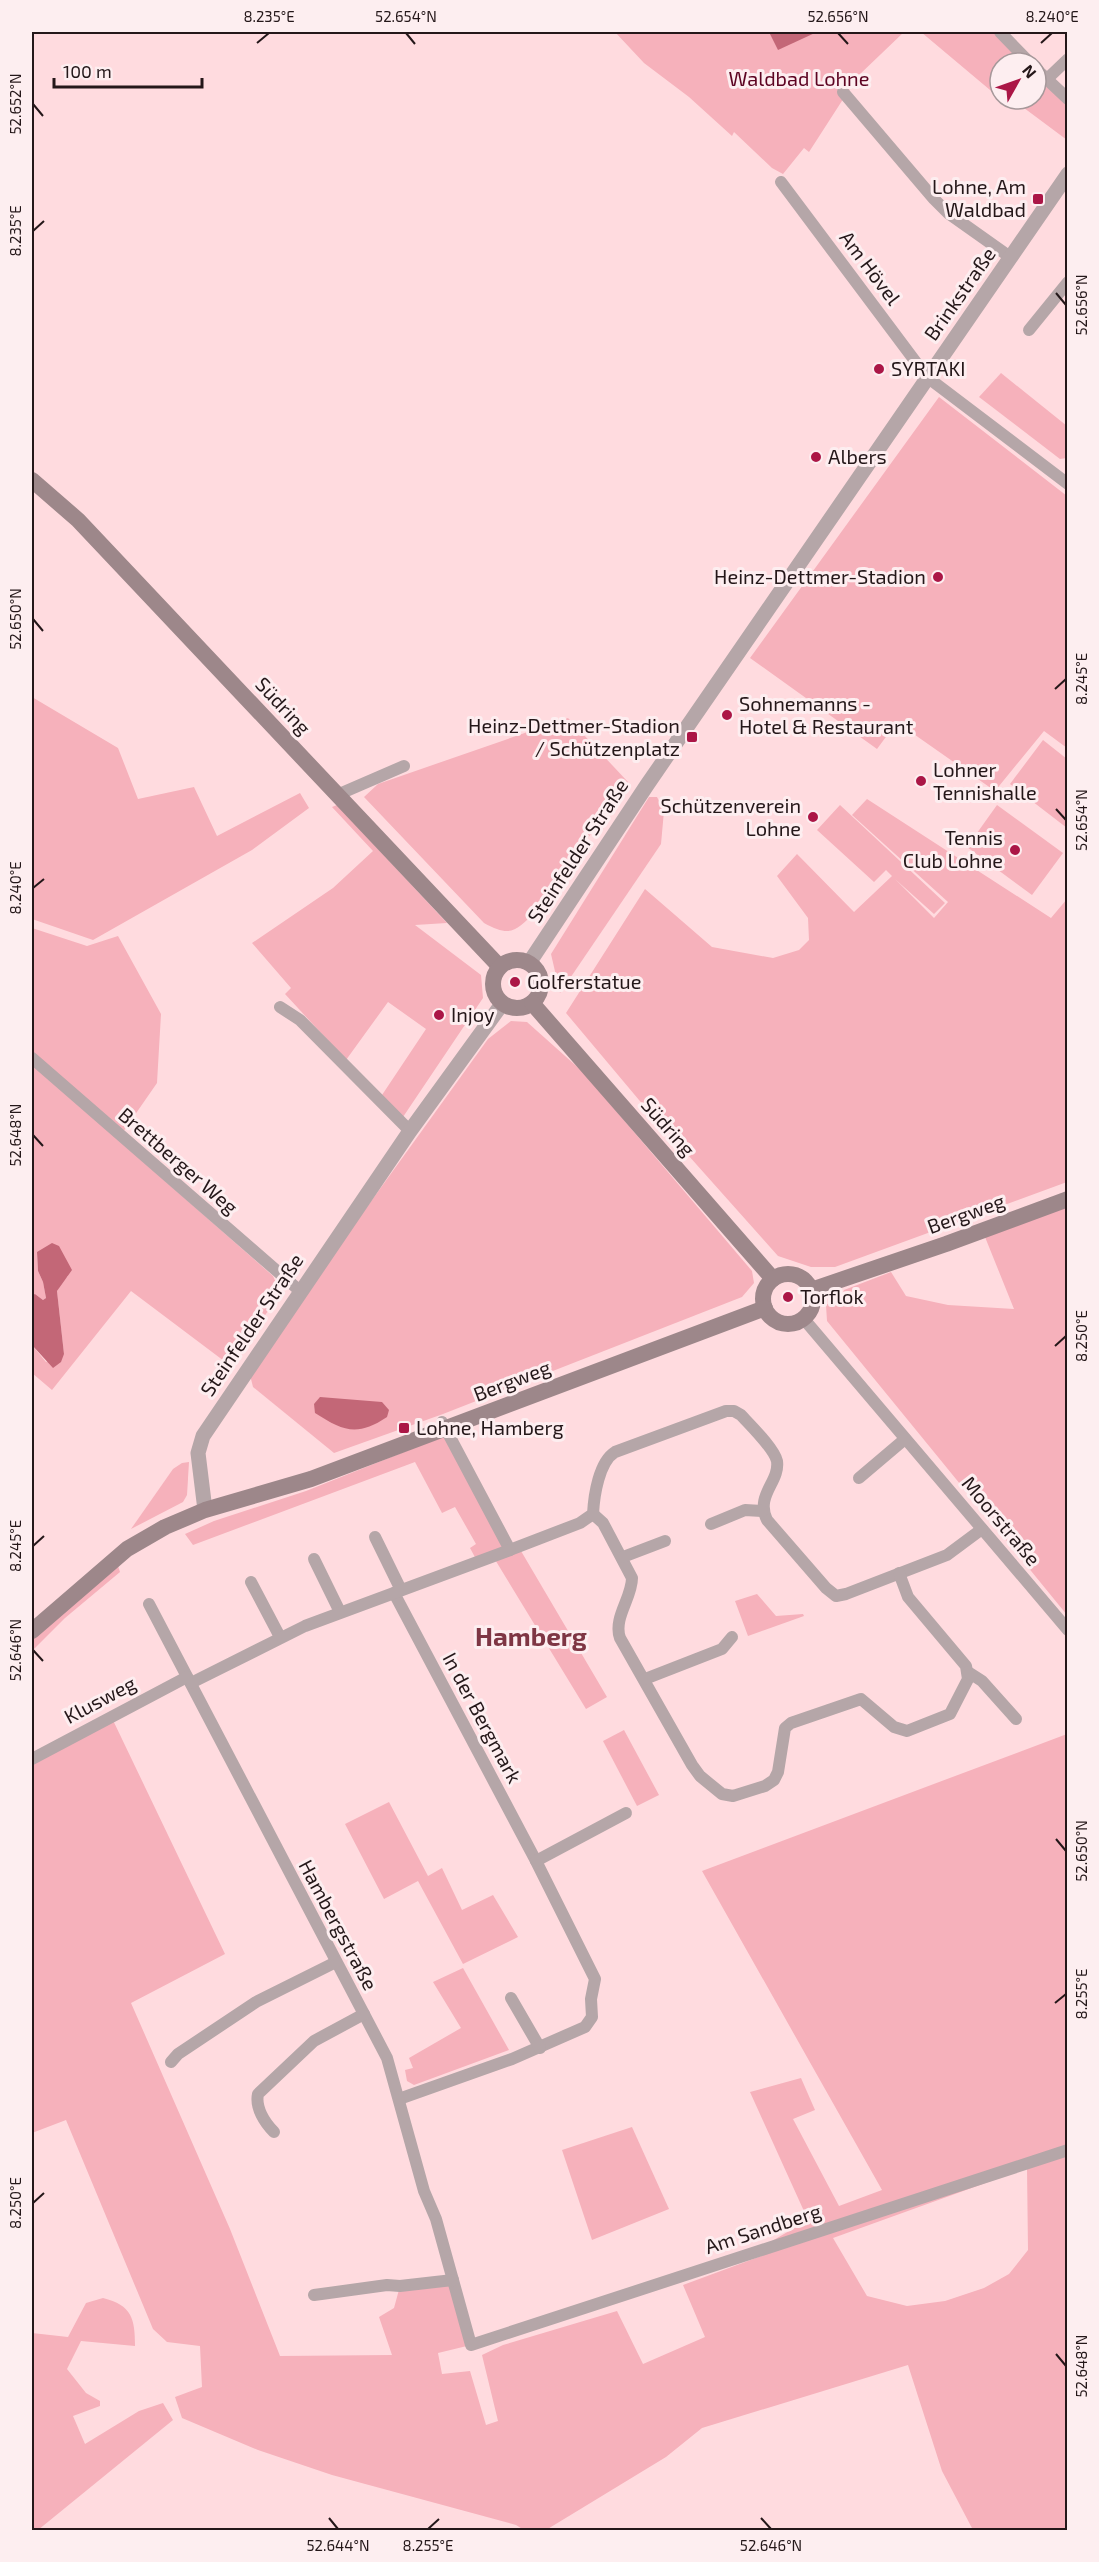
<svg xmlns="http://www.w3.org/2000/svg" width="1099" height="2562" viewBox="0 0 1099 2562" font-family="'Exo 2',sans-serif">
	<rect width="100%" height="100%" fill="#ffdbdf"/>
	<g fill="#f6b1bb" fill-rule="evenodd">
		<polygon points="615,32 904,32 858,76 809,152 804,148 783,174 772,168 734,132 732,136 689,97 644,63"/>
		<polygon points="921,32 993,32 1023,63 1000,63 1000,90 996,95"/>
		<polygon points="1036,77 1067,105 1067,140 1012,99 1036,99"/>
		<polygon points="1001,373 1067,426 1067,458 1060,459 979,397"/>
		<polygon points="939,397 1067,496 1067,748 1044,731 995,791 908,730 894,726 877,749 750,658"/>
		<polygon points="32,697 118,748 138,799 194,787 217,836 300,793 309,808 252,850 93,940 32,919"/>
		<path d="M568 718 628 782 536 911C516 931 511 938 484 923L364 797 378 784Z"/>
		<polygon points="1043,740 1067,759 1067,828 1010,784"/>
		<polygon points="649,797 657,797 664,811 661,844 560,993 551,954"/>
		<polygon points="867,799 1051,918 1067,899 1067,1182 835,1267 811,1267 778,1256 639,1100 566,1013 645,889 712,947 773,958 799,950 809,940 808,918 777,876 797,854 854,912 892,876 886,870 874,882 817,830 840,805 945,903 934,914 895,879 934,918 948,902 852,815"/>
		<polygon points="337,805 447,923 415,925 481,975 483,998 403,1117 382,1095 426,1029 388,1002 346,1060 285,994 291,988 252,943 333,888 373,851 332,807"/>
		<polygon points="997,805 1063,853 1032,895 967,847"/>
		<polygon points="32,928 87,946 118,936 161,1014 157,1083 123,1132 32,1052"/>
		<polygon points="511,1021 527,1022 583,1072 752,1271 754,1283 742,1297 443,1414 334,1453 253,1387 250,1375 310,1286 488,1039"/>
		<polygon points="32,1064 273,1276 281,1294 228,1364 131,1291 52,1390 32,1373 32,1345 46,1362 64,1354 57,1291 61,1283 68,1276 37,1252 38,1271 43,1282 46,1298 43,1300 35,1294 32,1295"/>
		<polygon points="1067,1207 1067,1615 827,1321 826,1305 841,1297 844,1290 891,1272 906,1296 948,1305 1014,1309 985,1237"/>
		<polygon points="444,1436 507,1554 521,1551 607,1697 586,1709 491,1553 476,1559 470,1548 476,1544 455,1507 442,1513 415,1462 193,1545 185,1534 214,1521 306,1491"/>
		<polygon points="189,1462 187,1495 183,1502 131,1529 173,1469 182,1463"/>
		<polygon points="118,1566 120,1572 65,1618 32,1651 32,1636"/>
		<polygon points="757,1594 776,1616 803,1614 804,1616 748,1636 735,1601"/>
		<path d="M110 1714 225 1954 131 2003 230 2229 280 2356 392 2355 379 2317 394 2308 400 2286 453 2280 471 2345 438 2353 442 2374 470 2371 486 2425 498 2421 482 2355 503 2345 617 2311 643 2364 705 2337 683 2285 764 2255 772 2241 808 2220 750 2092 801 2078 815 2110 793 2119 839 2206 882 2190 702 1871 1067 1734V2530H973L942 2471 908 2365 702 2428 666 2457 546 2530H524L516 2525 332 2475 258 2450 182 2418 175 2397 202 2387 200 2346 167 2342 153 2329 66 2120 32 2133V1753ZM1027 2168 1028 2250 1009 2274 984 2288 945 2301 907 2306 867 2296 833 2238Z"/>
		<polygon points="624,1730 659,1795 637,1806 603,1741"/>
		<polygon points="389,1802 428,1876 442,1868 462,1910 493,1895 518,1937 463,1964 418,1881 384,1899 345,1824"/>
		<polygon points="463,1968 509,2050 414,2085 407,2081 405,2070 413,2068 409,2058 461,2028 433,1982"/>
		<polygon points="632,2127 669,2209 592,2240 562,2150"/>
		<path d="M103 2298C132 2305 135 2319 135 2346L81 2341 67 2369 86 2393 100 2401V2406L73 2416 85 2444 139 2411 163 2403 173 2420 38 2530H32V2333L68 2337 86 2303Z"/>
	</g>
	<g fill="#c36777">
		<polygon points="769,32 817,32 778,50"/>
		<polygon points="52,1243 59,1246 72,1270 57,1291 64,1354 61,1362 53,1368 32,1345 32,1295 35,1294 43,1300 46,1298 43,1282 38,1271 37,1252"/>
		<path d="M320 1397 382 1402 389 1410 387 1417C357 1437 343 1431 315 1413L314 1404Z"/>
	</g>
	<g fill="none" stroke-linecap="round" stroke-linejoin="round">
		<g stroke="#b5a6a8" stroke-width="12">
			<polyline points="1000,32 1030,63"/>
			<polyline points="1036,69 1068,99"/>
			<polyline points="1046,80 1068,59"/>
			<polyline points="843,92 934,199 948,213 1010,257"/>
			<polyline points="781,182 927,377 1068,484"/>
			<polyline points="1029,330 1068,282"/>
			<polyline points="337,795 404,766"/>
			<polyline points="280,1007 300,1020 410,1131"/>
			<polyline points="32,1058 300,1291"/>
			<polyline points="803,1318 1068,1630"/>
			<path d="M442 1422 510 1550 580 1523 593 1514C594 1495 599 1462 615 1452L726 1411H734L741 1415C750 1425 774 1448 777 1461 780 1482 755 1495 767 1520L826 1588 836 1596 846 1594 947 1555 982 1529"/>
			<polyline points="859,1478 905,1439"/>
			<path d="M593 1514 603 1523 632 1578C632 1598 613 1618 620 1638L692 1765 700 1776 722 1794 733 1796 765 1786 774 1780 778 1772 785 1728 791 1723 861 1699 894 1727 907 1731 950 1714 968 1679 966 1666 908 1597 899 1573"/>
			<polyline points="711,1524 745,1510 762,1511"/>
			<polyline points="375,1537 401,1590"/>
			<polyline points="623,1557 665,1541"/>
			<polyline points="314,1559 340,1612"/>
			<polyline points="251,1582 280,1637"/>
			<polyline points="394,1593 536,1861 595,1979 591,1999 592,2017 585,2027 512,2059 399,2099"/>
			<polyline points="149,1604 387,2058 424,2191 436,2219 471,2345 1068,2150"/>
			<polyline points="968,1672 982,1681 1016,1719"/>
			<polyline points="645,1679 722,1649 732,1637"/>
			<polyline points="191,1683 305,1626 510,1550"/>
			<polyline points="32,1759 187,1677"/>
			<polyline points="536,1861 626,1813"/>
			<polyline points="511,1998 540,2048"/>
			<polyline points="171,2062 178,2054 256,2002 336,1962"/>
			<path d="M274 2132C265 2123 255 2108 258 2094L314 2041 364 2014"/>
			<polyline points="314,2295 387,2285 400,2286 453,2280"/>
		</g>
		<g stroke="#b5a6a8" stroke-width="15">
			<polyline points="529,963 647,785 1068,174"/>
			<polyline points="205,1510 198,1453 203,1436 410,1131 502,1004"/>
		</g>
		<g stroke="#9d878a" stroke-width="16">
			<polyline points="32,480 78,520 499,966"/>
			<circle cx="517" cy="984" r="24"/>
			<polyline points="532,1003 773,1279"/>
			<circle cx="788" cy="1299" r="25"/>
			<polyline points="811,1290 946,1244 1068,1199"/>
			<polyline points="32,1631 127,1549 165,1527 205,1510 311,1479 765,1308"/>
		</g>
	</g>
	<path fill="none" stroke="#241719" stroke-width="2" d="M406 33 415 44M838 33 848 44M257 43 269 33M1041 43 1052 33M33 104 43 116M33 231 44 221M1056 293 1066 305M33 619 43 631M1055 689 1066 679M1056 809 1066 820M33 888 44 879M33 1135 43 1146M1055 1346 1066 1336M33 1546 44 1536M33 1650 43 1661M1056 1839 1066 1851M1055 2003 1066 1994M33 2203 44 2193M1056 2354 1066 2366M329 2518 338 2529M761 2518 771 2529M428 2529 439 2519"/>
	<g fill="#ab1646" stroke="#fdeef0" stroke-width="2">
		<rect x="1032" y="193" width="12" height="12" rx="3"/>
		<circle cx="879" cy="369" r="6"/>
		<circle cx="816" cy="457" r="6"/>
		<circle cx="938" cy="577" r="6"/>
		<circle cx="727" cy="715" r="6"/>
		<rect x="686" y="731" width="12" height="12" rx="3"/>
		<circle cx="921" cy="781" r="6"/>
		<circle cx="813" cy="817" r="6"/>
		<circle cx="1015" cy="850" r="6"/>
		<circle cx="515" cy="982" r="6"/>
		<circle cx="439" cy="1015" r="6"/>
		<circle cx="788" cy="1297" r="6"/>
		<rect x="398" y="1422" width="12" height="12" rx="3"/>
	</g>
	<g text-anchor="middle" stroke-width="6" stroke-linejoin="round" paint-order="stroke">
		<g font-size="20" fill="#5d0422" stroke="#fdeef0">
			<text x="799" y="86">Waldbad Lohne</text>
		</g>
		<g font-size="20" fill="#241719" stroke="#fdeef0" text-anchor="start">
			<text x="1026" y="194" text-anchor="end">Lohne, Am<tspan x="1026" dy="23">Waldbad</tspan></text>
			<text x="891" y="376">SYRTAKI</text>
			<text x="828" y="464">Albers</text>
			<text x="926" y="584" text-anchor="end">Heinz-Dettmer-Stadion</text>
			<text x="739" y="711">Sohnemanns -<tspan x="739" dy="23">Hotel &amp; Restaurant</tspan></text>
			<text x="680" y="733" text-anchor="end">Heinz-Dettmer-Stadion<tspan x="680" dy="23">/ Schützenplatz</tspan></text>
			<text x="933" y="777">Lohner<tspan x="933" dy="23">Tennishalle</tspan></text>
			<text x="801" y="813" text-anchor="end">Schützenverein<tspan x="801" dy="23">Lohne</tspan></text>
			<text x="1003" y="845" text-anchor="end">Tennis<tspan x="1003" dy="23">Club Lohne</tspan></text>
			<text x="527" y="989">Golferstatue</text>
			<text x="451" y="1022">Injoy</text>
			<text x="800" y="1304">Torflok</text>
			<text x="416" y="1435">Lohne, Hamberg</text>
		</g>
		<g font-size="20" fill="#241719" stroke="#fdeef0">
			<text transform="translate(870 268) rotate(53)" y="7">Am Hövel</text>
			<text transform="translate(960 294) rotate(-55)" y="7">Brinkstraße</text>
			<text transform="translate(283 706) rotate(47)" y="7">Südring</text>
			<text transform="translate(578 851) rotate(-57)" y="7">Steinfelder Straße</text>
			<text transform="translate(668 1127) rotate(49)" y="7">Südring</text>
			<text transform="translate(178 1161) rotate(41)" y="7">Brettberger Weg</text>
			<text transform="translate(966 1214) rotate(-20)" y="7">Bergweg</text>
			<text transform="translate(252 1325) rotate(-56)" y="7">Steinfelder Straße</text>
			<text transform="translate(512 1381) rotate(-21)" y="7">Bergweg</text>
			<text transform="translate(1001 1521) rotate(50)" y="7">Moorstraße</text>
			<text transform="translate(100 1700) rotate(-28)" y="7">Klusweg</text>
			<text transform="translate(482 1718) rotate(62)" y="7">In der Bergmark</text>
			<text transform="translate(338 1925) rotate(62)" y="7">Hambergstraße</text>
			<text transform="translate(763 2229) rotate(-18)" y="7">Am Sandberg</text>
		</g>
		<g font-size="26" font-weight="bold" fill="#7e3644" stroke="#fdeef0">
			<text x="531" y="1646">Hamberg</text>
		</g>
	</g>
	<rect width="1099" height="2562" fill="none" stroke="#fdeef0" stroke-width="66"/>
	<g transform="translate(1018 81) rotate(50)"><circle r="28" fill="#fdeef0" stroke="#a6989a" stroke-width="1.5"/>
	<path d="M0-4.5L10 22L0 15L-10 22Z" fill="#ab1646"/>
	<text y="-9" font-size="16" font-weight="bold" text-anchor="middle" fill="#241719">N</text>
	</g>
	<path d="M54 78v9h148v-9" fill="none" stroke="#241719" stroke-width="3"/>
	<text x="63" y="78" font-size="18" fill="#241719" stroke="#fdeef0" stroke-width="4.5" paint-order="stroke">100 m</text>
	<rect x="33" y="33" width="1033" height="2496" fill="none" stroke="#241719" stroke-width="2"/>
	<g font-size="15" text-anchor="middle" fill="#241719">
		<text x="269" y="22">8.235°E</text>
		<text x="406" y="22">52.654°N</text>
		<text x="838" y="22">52.656°N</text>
		<text x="1052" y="22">8.240°E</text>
		<text transform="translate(16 104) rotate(-90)" y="5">52.652°N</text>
		<text transform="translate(16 231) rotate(-90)" y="5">8.235°E</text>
		<text transform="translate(1082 305) rotate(-90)" y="5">52.656°N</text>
		<text transform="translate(16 619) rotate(-90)" y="5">52.650°N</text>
		<text transform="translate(1082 679) rotate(-90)" y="5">8.245°E</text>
		<text transform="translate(1082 820) rotate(-90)" y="5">52.654°N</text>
		<text transform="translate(16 888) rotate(-90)" y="5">8.240°E</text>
		<text transform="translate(16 1135) rotate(-90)" y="5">52.648°N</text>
		<text transform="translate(1082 1336) rotate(-90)" y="5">8.250°E</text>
		<text transform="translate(16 1546) rotate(-90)" y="5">8.245°E</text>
		<text transform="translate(16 1650) rotate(-90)" y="5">52.646°N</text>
		<text transform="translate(1082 1851) rotate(-90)" y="5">52.650°N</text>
		<text transform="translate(1082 1994) rotate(-90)" y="5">8.255°E</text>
		<text transform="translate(16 2203) rotate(-90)" y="5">8.250°E</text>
		<text transform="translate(1082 2366) rotate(-90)" y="5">52.648°N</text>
		<text x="338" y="2551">52.644°N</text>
		<text x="428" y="2551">8.255°E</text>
		<text x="771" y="2551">52.646°N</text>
	</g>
</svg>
